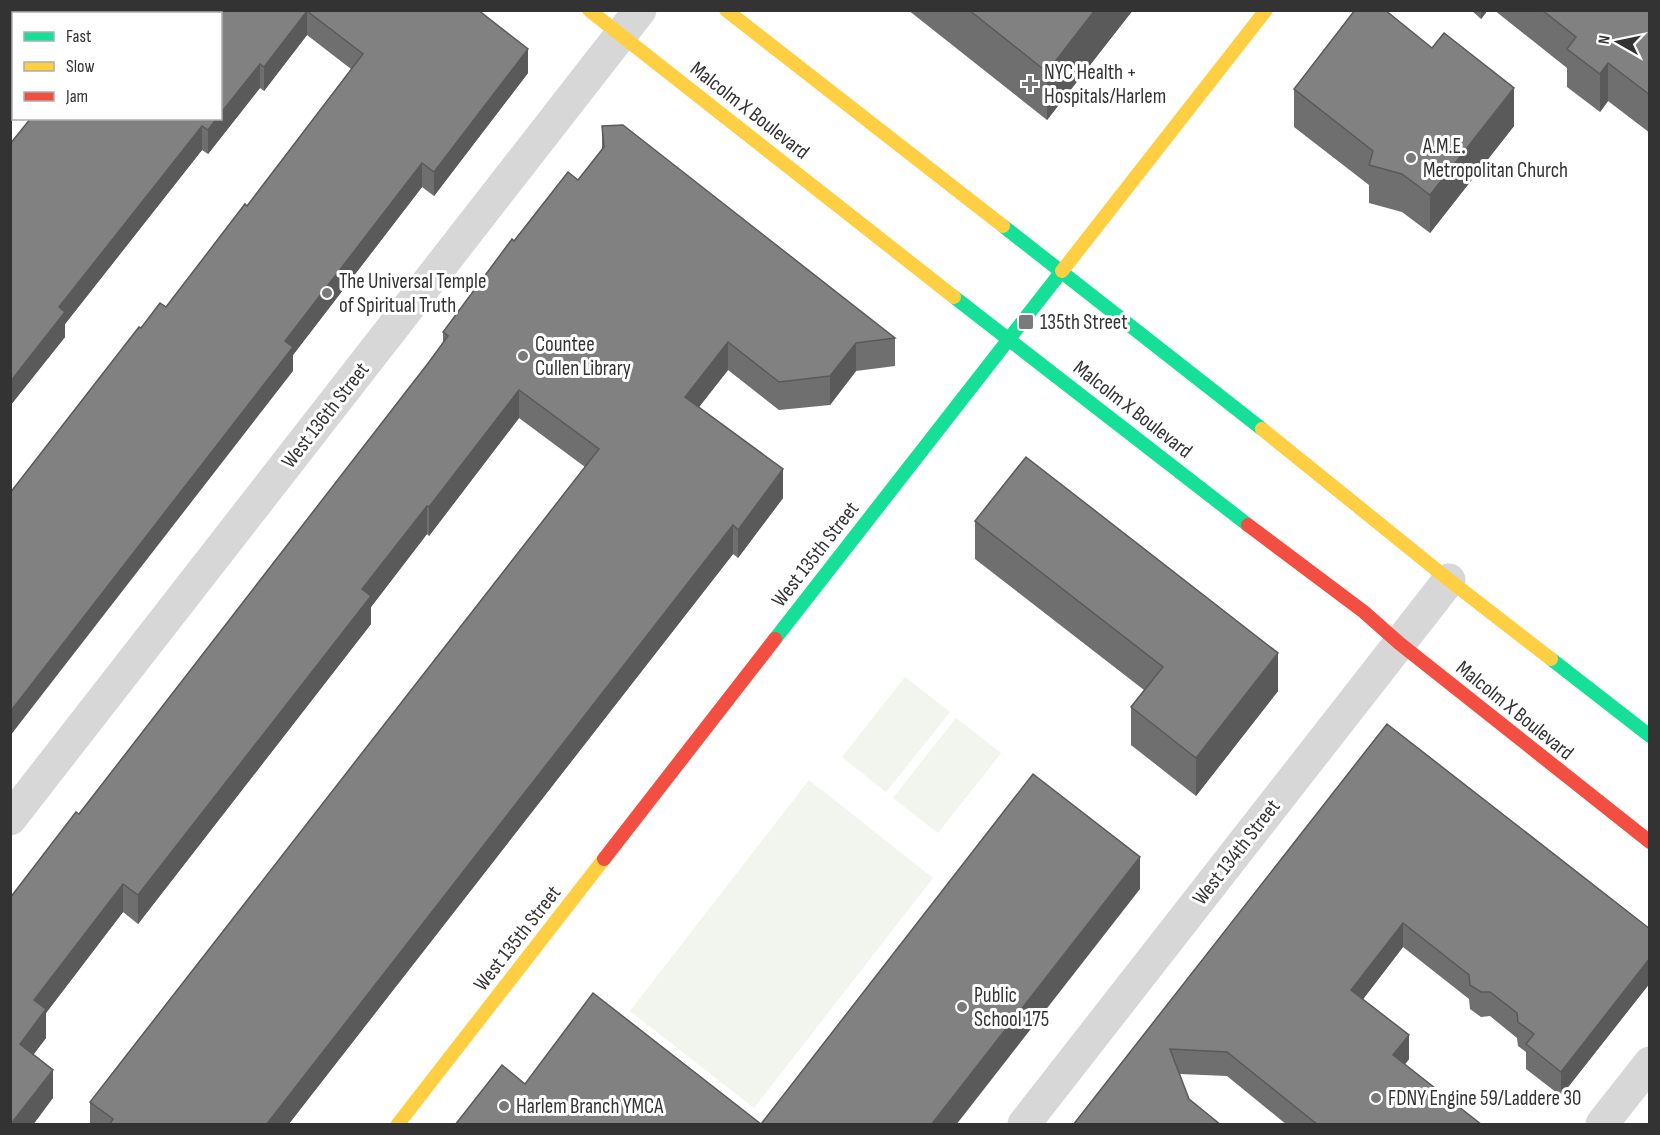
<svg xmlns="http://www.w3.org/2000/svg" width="1660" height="1135" viewBox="0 0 1660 1135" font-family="'Sofia Sans Condensed',sans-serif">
	<rect width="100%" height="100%" fill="#fff"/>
	<g fill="#f1f5ed">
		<polygon points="905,677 950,712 886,792 842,757"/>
		<polygon points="956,718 1001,753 938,833 893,798"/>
		<polygon points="809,780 933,878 754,1108 630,1011"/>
	</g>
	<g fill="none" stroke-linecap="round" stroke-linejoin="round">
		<g stroke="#d7d7d7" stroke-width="33">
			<polyline points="62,14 65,10"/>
			<polyline points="10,80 14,76"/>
			<polyline points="10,819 640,10"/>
			<polyline points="1024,1124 1449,580"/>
			<polyline points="1602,1124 1650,1063"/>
		</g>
		<g stroke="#16e098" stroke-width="14">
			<polyline points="1003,226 1262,429"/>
			<polyline points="954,297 1248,525"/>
			<polyline points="775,639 1062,271"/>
			<polyline points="1551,659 1650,736"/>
		</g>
		<g stroke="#ffcf43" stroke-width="14">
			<polyline points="589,10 954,297"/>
			<polyline points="726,10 1003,226"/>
			<polyline points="1062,271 1266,10"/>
			<polyline points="1262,429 1449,580 1551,659"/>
			<polyline points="398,1124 604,859"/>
		</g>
		<g stroke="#f24e42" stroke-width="14">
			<polyline points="1248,525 1364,612 1399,643 1650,842"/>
			<polyline points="604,859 775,639"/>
		</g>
	</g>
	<g fill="#6f6f6f">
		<polygon points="116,10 478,10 528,73 434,196 422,187 293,355 293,371 141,328 166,307 247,206 351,69 307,35 264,91 260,88 208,154 202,150 65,324 65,337 10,406"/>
		<polygon points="908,10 1133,10 1047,120"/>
		<polygon points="1471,10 1488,10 1481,19"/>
		<polygon points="1494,10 1650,10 1650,133 1608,101 1600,112 1567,87 1567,68"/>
		<polygon points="1294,89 1514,126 1430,233 1402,212 1369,203 1369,185 1294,127"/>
		<polygon points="602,126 895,338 895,366 856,371 830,405 779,410 728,370 699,407 783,498 738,558 733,554 288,1125 90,1125 90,1102 585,467 519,418 429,536 427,534 371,607 371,624 138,924 123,912 46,1013 46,1038 33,1055 53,1098 10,1125 79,814 429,362 443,343 443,332 514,241 578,180 602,149"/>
		<polygon points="975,521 1278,691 1196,796 1131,745 1131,707 1144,690 975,559"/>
		<polygon points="1387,724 1650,929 1650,983 1561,1096 1526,1069 1526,1052 1518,1046 1517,1038 1490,1016 1481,1017 1470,1009 1469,999 1403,947 1363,999 1409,1059 1405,1064 1482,1125 1287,1125 1227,1076 1180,1074 1073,1125"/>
	</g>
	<g fill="#5a5a5a">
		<polygon points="1095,10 1133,10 1047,120 1047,72"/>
		<polygon points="1481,10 1488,10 1481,19"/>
		<polygon points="307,11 307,35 264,91 264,67"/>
		<polygon points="528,49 528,73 434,196 434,172"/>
		<polygon points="1608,63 1608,101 1600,112 1600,74"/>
		<polygon points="260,64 260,88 208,154 208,130 217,118 220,118 220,114"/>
		<polygon points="1514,88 1514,126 1430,233 1430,195"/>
		<polygon points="202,126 202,150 65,324 65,337 10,406 10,382 59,307"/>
		<polygon points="422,163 422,187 293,355 293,371 10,736 10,712 285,341"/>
		<polygon points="728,342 728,370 685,425 685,397"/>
		<polygon points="856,343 856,371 830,405 830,376"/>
		<polygon points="519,390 519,418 429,536 429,507"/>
		<polygon points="783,469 783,498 738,558 738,530"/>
		<polygon points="427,506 427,534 371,607 371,624 138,924 138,895 362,589"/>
		<polygon points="733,525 733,554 288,1125 266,1125"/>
		<polygon points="1278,653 1278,691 1196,796 1196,758"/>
		<polygon points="1140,857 1140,889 956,1125 931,1125"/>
		<polygon points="123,884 123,912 46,1013 46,1038 20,1072 20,1044 34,1000"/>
		<polygon points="1403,923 1403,947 1351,1015 1351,990"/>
		<polygon points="1650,958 1650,983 1561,1096 1561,1072"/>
		<polygon points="1409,1035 1409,1059 1393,1080 1393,1055"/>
		<polygon points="53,1070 53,1098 33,1125 11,1125"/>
	</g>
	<g fill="#818181" stroke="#5a5a5a" stroke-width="1.5">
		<polygon points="116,10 478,10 528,49 434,172 422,163 285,341 293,347 10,712 10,493 139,327 141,328 160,303 166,307 245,204 247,206 363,54 307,11 264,67 260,64 220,114 220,14 113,14"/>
		<polygon points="969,10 1095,10 1047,72"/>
		<polygon points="1355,10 1385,10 1432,48 1444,33 1514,88 1430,195 1402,174 1369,165 1373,151 1294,89"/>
		<polygon points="1542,10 1650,10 1650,95 1608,63 1600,74 1567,49 1576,37"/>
		<polygon points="31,118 217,118 208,130 202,126 59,307 65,312 10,382 10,144"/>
		<polygon points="623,125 895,338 856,343 830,376 779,382 728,342 685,397 783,469 738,530 733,525 266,1125 109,1125 113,1119 90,1102 599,449 519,390 429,507 427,506 362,589 371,596 138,895 123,884 34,1000 46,1009 20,1044 53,1070 10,1125 10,898 76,812 79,814 429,362 448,336 443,332 512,239 514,241 568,172 578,180 604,147 602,126"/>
		<polygon points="1026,457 1278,653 1196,758 1131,707 1163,667 975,521"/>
		<polygon points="1387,724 1650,929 1650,958 1561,1072 1526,1044 1534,1034 1518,1022 1517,1013 1490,992 1481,992 1470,985 1469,975 1403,923 1351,990 1409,1035 1393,1055 1482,1125 1318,1125 1227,1052 1170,1049 1189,1099 1221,1125 1073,1125"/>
		<polygon points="1033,774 1140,857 931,1125 455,1125 502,1065 525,1084 593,993 761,1124"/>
	</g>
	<g fill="#7a7a7a" stroke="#fff" stroke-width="2">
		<path d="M1027 75h6v6h6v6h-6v6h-6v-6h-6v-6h6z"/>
		<circle cx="1411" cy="158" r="6"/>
		<circle cx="327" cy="293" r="6"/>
		<rect x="1018" y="314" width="16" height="16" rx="3"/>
		<circle cx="523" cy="356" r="6"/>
		<circle cx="962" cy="1007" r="6"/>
		<circle cx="1376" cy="1098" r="6"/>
		<circle cx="504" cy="1106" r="6"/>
	</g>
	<g text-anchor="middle" stroke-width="6" stroke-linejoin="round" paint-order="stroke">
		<g font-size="21" fill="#333" stroke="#fff" text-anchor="start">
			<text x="1044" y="79">NYC Health +<tspan x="1044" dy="24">Hospitals/Harlem</tspan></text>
			<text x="1423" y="153">A.M.E.<tspan x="1423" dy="24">Metropolitan Church</tspan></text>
			<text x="339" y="288">The Universal Temple<tspan x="339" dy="24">of Spiritual Truth</tspan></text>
			<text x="1040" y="329">135th Street</text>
			<text x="535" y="351">Countee<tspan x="535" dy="24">Cullen Library</tspan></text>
			<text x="974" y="1002">Public<tspan x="974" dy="24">School 175</tspan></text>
			<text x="1388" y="1105">FDNY Engine 59/Laddere 30</text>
			<text x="516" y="1113">Harlem Branch YMCA</text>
		</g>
		<g font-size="21" fill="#333" stroke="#fff">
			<text transform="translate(750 110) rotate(38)" y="7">Malcolm X Boulevard</text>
			<text transform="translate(1133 409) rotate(38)" y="7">Malcolm X Boulevard</text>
			<text transform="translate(325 415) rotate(-52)" y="7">West 136th Street</text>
			<text transform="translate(815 554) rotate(-52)" y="7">West 135th Street</text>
			<text transform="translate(1515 710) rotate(39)" y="7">Malcolm X Boulevard</text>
			<text transform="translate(1236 852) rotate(-52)" y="7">West 134th Street</text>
			<text transform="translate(517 938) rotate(-52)" y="7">West 135th Street</text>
		</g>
	</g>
	<rect width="1660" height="1135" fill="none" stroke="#333333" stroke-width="24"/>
	<rect x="12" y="12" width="210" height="108" fill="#ffffff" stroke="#adadad" stroke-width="1.5"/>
	<rect x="24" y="32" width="30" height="9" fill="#16e098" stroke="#adadad" stroke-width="1.5"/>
	<text x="66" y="42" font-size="18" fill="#333333">Fast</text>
	<rect x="24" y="62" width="30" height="9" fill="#ffcf43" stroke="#adadad" stroke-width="1.5"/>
	<text x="66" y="72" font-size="18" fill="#333333">Slow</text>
	<rect x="24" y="92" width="30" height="9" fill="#f24e42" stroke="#adadad" stroke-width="1.5"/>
	<text x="66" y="102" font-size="18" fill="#333333">Jam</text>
	<g transform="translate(1618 42) rotate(279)" stroke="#ffffff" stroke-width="4.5" paint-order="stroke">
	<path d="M0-4.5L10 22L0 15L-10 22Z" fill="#333333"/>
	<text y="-9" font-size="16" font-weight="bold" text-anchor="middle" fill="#333333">N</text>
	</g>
</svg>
